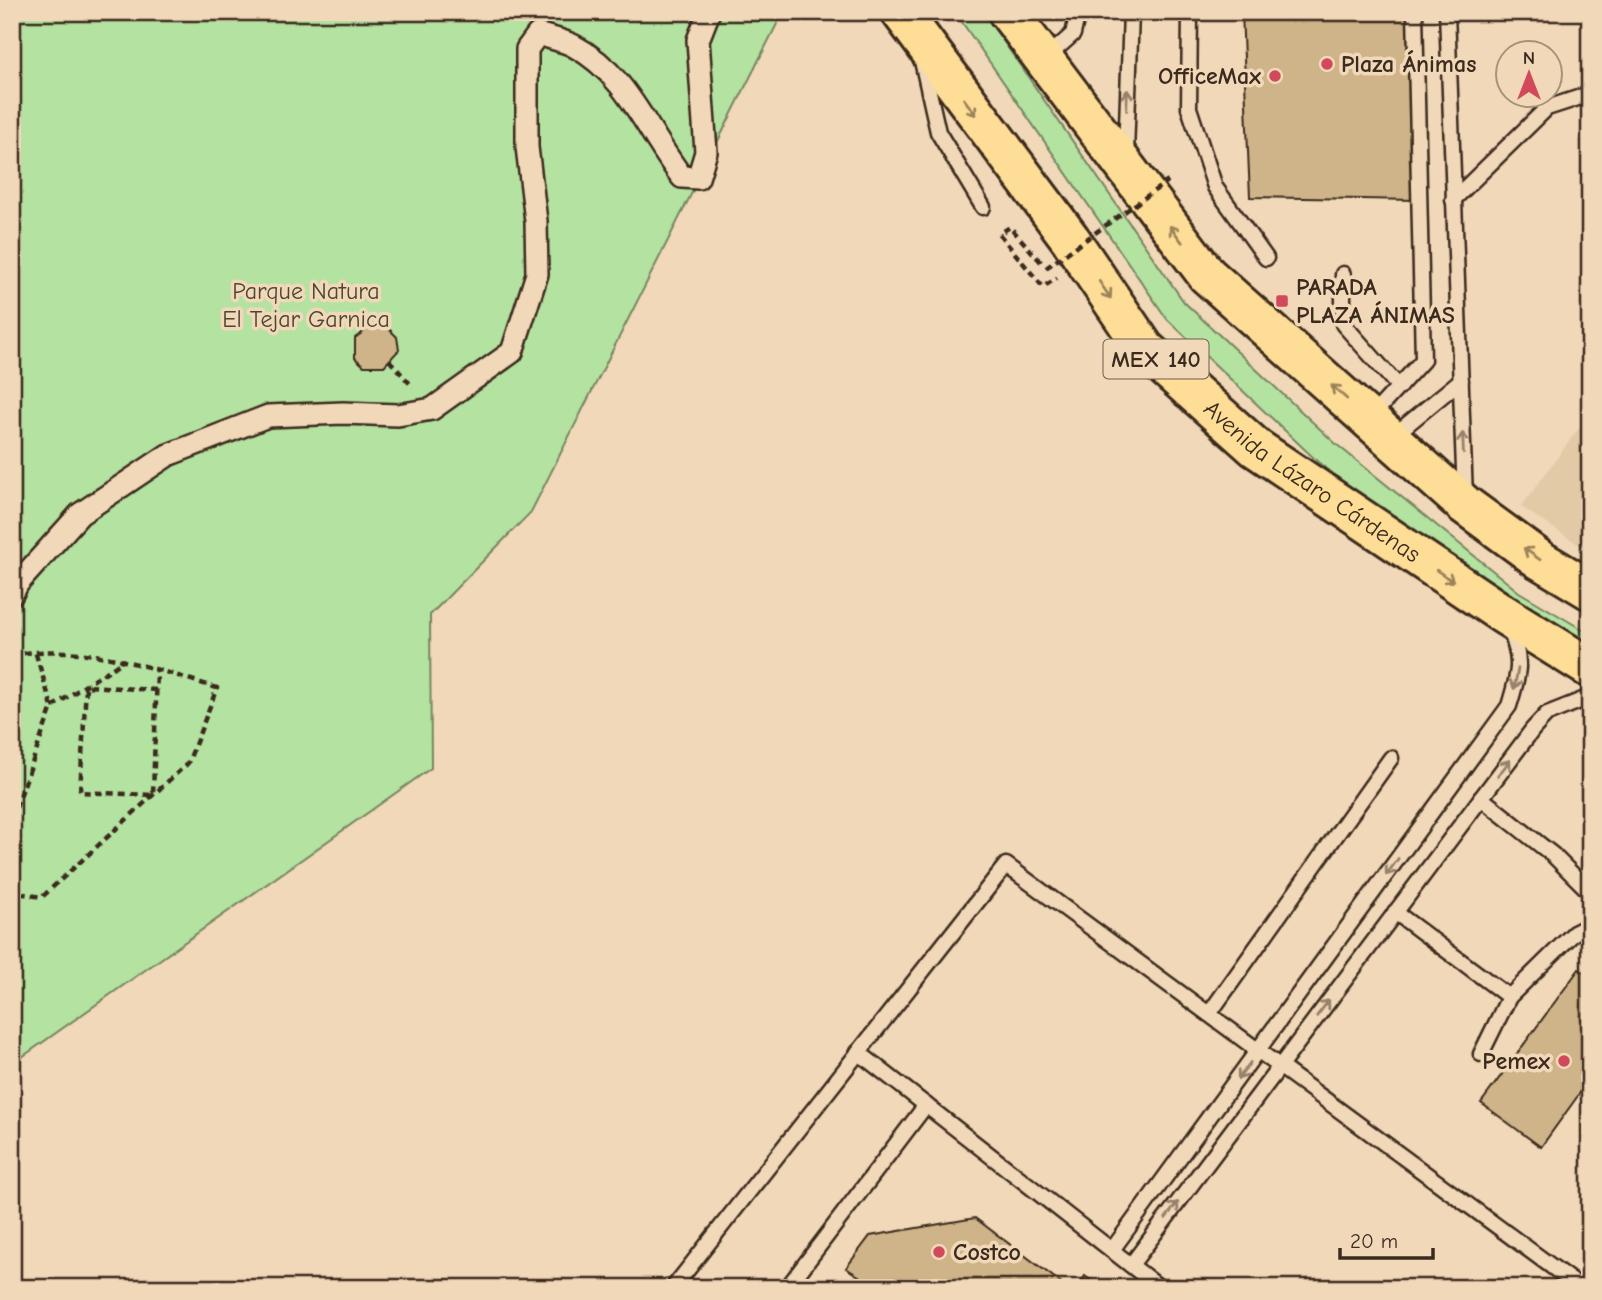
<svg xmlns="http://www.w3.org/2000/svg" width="1602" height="1300" viewBox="0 0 1602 1300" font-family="'Comic Neue',sans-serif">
	<rect width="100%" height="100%" fill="#f0d8b8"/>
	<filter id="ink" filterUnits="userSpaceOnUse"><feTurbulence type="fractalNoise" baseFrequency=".0143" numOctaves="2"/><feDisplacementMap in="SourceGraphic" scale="14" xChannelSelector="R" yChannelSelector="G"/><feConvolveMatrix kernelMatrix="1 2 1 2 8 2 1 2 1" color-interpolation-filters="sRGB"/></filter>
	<g filter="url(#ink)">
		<polygon fill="#e3caa7" points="1590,413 1590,552 1521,507"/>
		<g fill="#b3e2a1" stroke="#778660" stroke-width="2">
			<polygon points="12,12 783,12 531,512 430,615 431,768 12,1064"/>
			<polygon points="955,12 983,12 1184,302 1336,444 1519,592 1590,634 1590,660 1503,609 1318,462 1167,319"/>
		</g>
		<g fill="#ceb488" stroke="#3b2a1e" stroke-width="2">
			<polygon points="1242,12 1408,12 1417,200 1250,197"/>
			<polygon points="373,325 387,327 397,337 399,350 384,366 364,366 355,358 355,338"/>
			<polygon points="1579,969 1590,976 1590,1079 1541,1147 1481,1103"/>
			<polygon points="975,1218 1068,1288 878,1288 846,1268 870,1236"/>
			<polygon points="1085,1276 1101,1288 1077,1288"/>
		</g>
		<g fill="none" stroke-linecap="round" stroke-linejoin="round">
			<g stroke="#3b2a1e" stroke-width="19">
				<g id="service">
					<polyline points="1190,12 1189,108 1215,187 1266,258"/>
					<polyline points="1447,12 1465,497"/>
					<polyline points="1046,58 1073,34 1078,12"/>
					<polyline points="922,61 938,132 983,207"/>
					<polyline points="1126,153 1131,12"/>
					<polyline points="1453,200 1547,108 1590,94"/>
					<polyline points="1343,274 1343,324 1399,387"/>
					<polyline points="1370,418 1423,360 1415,12"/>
					<polyline points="1392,437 1461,380"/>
					<polyline points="1481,798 1553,855 1590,892"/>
					<polyline points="1395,912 1509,997"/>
					<polyline points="1209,1014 1391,758"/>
					<polyline points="858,1052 1160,1288"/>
					<polyline points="1481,1054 1509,997 1574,933 1590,925"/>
					<path d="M1112 1250 1509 706C1519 674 1523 659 1509 628"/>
					<polyline points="1131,1265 1533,729 1547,714 1590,697"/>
					<polyline points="673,1288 1006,865 1581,1288"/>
					<polyline points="787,1288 926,1105"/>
				</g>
			</g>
			<g stroke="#3b2a1e" stroke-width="26">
				<path id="pedestrian" d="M12 594 18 583 80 514 168 455 268 416 343 413 398 415 432 409 512 352 537 274 536 221 527 147V49L538 34C549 38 563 40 574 46 627 74 647 132 682 177L698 178 706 152 698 40 709 12"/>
			</g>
			<g stroke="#3b2a1e" stroke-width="44">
				<g id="trunk">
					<path id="s1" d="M901 12 1071 240 1145 349 1256 448 1503 614 1590 668"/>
					<polyline points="1008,12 1207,275 1465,505 1540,560 1590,590"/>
				</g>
			</g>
			<g stroke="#3b2a1e" stroke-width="4.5" stroke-dasharray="7 5" stroke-linecap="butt">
				<polyline points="1041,262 1010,227 999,234 1043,287 1057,278"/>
				<polyline points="389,360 413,387"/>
				<path d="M12 655C81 642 152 668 217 688L188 763 42 897 12 892"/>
				<polyline points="156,690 86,686 80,792 153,795 157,670"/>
				<polyline points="52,707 125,660"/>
				<polyline points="12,819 52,707 35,651"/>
			</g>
			<use href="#service" stroke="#f0d8b8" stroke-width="14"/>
			<use href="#pedestrian" stroke="#f0d8b8" stroke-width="21"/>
			<use href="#trunk" stroke="#fedd96" stroke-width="38"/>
			<polyline stroke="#3b2a1e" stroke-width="4.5" stroke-dasharray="7 5" stroke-linecap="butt" points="1046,268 1168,181"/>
		</g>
		<defs><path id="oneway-shaft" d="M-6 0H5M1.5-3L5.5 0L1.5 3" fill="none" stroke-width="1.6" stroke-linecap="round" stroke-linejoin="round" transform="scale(1.75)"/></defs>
		<g stroke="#96816b">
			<use href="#oneway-shaft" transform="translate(1127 100) rotate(-88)"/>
			<use href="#oneway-shaft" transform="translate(1463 443) rotate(-92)"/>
			<use href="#oneway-shaft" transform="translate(1516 679) rotate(101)"/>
			<use href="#oneway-shaft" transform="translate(1504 768) rotate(-53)"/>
			<use href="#oneway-shaft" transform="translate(1392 867) rotate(126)"/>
			<use href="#oneway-shaft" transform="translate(1323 1008) rotate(-53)"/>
			<use href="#oneway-shaft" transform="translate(1244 1071) rotate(126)"/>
			<use href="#oneway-shaft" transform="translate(1172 1210) rotate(-53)"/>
		</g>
		<g stroke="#9c845a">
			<use href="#oneway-shaft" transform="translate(970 107) rotate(53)"/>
			<use href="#oneway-shaft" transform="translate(1176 234) rotate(-127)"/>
			<use href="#oneway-shaft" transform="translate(1105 290) rotate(56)"/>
			<use href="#oneway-shaft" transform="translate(1339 392) rotate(-138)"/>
			<use href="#oneway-shaft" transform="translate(1532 554) rotate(-144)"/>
			<use href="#oneway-shaft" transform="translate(1445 576) rotate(34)"/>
		</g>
	</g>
	<g fill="#d1495b" stroke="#f0d8b8" stroke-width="2.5">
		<circle cx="1327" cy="64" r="7"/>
		<circle cx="1275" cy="76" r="7"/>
		<rect x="1275" y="294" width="14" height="14" rx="3.5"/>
		<circle cx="1564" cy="1061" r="7"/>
		<circle cx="939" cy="1252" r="7"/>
	</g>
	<g text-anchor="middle" stroke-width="7" stroke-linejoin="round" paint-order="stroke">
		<rect fill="#f0d8b8" stroke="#715e4c" stroke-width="2" x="1103.5" y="339.5" width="105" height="39" rx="5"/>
		<g font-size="23" font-weight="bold" fill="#3b2a1e">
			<text x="1156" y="367">MEX 140</text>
		</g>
		<g font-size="24" font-weight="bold" fill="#3b2a1e" stroke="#f0d8b8" text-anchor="start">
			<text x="1341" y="72">Plaza Ánimas</text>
			<text x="1261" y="84" text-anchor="end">OfficeMax</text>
			<text x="1296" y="295">PARADA<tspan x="1296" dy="28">PLAZA ÁNIMAS</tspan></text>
			<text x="1550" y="1069" text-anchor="end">Pemex</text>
			<text x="953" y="1260">Costco</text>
		</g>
		<g font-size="24" fill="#4d4632" stroke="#f0d8b8">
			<text x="306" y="299">Parque Natura<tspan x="306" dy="28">El Tejar Garnica</tspan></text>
		</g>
		<g font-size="24" fill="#3b2a1e" stroke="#f0d8b8">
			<text dy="8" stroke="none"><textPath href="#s1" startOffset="630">Avenida Lázaro Cárdenas</textPath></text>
		</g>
	</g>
	<rect width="1602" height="1300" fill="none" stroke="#f0d8b8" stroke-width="42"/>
	<rect x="21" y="21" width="1560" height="1258" fill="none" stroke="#3b2a1e" stroke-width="2.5" filter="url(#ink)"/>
	<g transform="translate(1529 74)"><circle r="33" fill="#f0d8b8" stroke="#a8927a" stroke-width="2"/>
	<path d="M0-5L12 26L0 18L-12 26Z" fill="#d1495b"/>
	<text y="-10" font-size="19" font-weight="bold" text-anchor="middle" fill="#3b2a1e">N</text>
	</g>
	<path d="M1340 1248v10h93v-10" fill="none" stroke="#3b2a1e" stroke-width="3.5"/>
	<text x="1350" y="1248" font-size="21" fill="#3b2a1e" stroke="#f0d8b8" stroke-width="5" paint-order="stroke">20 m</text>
</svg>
